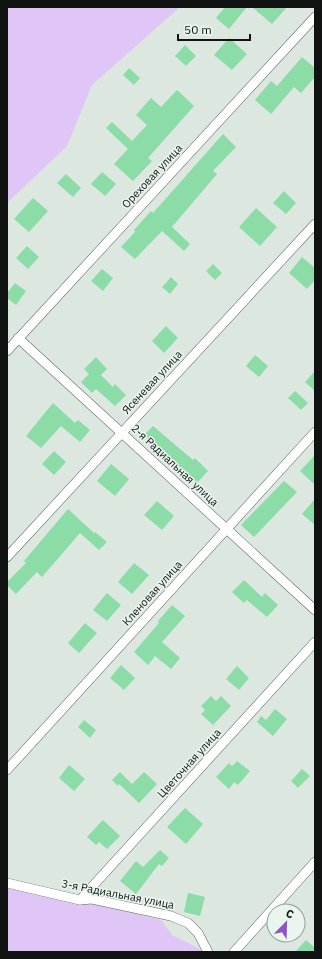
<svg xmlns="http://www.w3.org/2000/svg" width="322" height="959" viewBox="0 0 322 959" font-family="'IBM Plex Sans',sans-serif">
	<rect width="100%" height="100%" fill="#dce8df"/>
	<g fill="#e0c6f7">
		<polygon points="7,7 180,7 92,85 67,146 7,203"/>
		<polygon points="7,888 82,905 88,902 161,920 172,935 200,949 203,952 7,952"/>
	</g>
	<g fill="#8bdca7">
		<polygon points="225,7 247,7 229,29 216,18"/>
		<polygon points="252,7 287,7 272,24"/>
		<polygon points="229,38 247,54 232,70 214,55"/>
		<polygon points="185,45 196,56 186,66 175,56"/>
		<polygon points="302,57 315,68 315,77 301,93 294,87 271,114 255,100 271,81 277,86"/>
		<polygon points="129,68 140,78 134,85 123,75"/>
		<polygon points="177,90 194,106 148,158 152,161 133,181 114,164 128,149 106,128 112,122 132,141 147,125 136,115 151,98 161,107"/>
		<polygon points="223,134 236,147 213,171 217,174 172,227 190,244 184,251 162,231 135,259 121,247 135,232 134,230 151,211 153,213"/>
		<polygon points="102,172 116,184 105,196 91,184"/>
		<polygon points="66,174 81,188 73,197 57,183"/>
		<polygon points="284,191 296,203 286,214 273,203"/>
		<polygon points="33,198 48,211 29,232 14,219"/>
		<polygon points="256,208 277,227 260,246 239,227"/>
		<polygon points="27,246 39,257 28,269 16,258"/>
		<polygon points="302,257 315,268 315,280 307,289 289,273"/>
		<polygon points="213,264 222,273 215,280 206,271"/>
		<polygon points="102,269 113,278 103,291 91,281"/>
		<polygon points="171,277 178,284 170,294 162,287"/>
		<polygon points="15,283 26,291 16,305 7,298 7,293"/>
		<polygon points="166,326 178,338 164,353 152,341"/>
		<polygon points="255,355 268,366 259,377 246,366"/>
		<polygon points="96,357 107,369 101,375 113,387 115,384 126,395 115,406 96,389 92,393 81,382 89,374 84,369"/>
		<polygon points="315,371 315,391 305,382"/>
		<polygon points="295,391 308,403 301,410 288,398"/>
		<polygon points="53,403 75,423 78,420 90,430 80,442 61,426 41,448 26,436"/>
		<polygon points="153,426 193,460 195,458 208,471 197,483 144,435"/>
		<polygon points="54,451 66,462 54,475 42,464"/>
		<polygon points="315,455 315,485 300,471"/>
		<polygon points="111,464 129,479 115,496 97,481"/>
		<polygon points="284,481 297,492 254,537 241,525"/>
		<polygon points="315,499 315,525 302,514"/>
		<polygon points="157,501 174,516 162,530 144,515"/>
		<polygon points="68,509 94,533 95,532 107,542 99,550 80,533 42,577 37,572 16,594 7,585 7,582 26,563 24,561"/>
		<polygon points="134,563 149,575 132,594 118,582"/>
		<polygon points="244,580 262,597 265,593 278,605 267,617 247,600 244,603 232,592"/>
		<polygon points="107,593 121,605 107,621 93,610"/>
		<polygon points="172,605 185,616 162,642 180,658 171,669 155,656 148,665 134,652 159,623 158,621"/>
		<polygon points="85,623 97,633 79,653 68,643"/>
		<polygon points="121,665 135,678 124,690 110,678"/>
		<polygon points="237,666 249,678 239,690 226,679"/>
		<polygon points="211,696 216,701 221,696 231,706 213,725 201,714 205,710 201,706"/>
		<polygon points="275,709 287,719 273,736 257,722 261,716 266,720"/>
		<polygon points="84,720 96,730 90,738 78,727"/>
		<polygon points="237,761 250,771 238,785 234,782 229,789 216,777 229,763 232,766"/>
		<polygon points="69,765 85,779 74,791 59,778"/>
		<polygon points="302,769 310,776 298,788 291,781"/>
		<polygon points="120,772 132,784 144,772 157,784 139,803 119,784 118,786 112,780"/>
		<polygon points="185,808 203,824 186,844 167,827"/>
		<polygon points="103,820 120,836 107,849 99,842 96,845 87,837"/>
		<polygon points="160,850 169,858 162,866 159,864 136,894 120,881 136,861 143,867"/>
		<polygon points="188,893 205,897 200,916 184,912"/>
		<polygon points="306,940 315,948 315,952 295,952"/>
	</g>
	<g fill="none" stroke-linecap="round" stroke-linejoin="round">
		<g stroke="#5b655e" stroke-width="10">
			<g id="minor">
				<polyline points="18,338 315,610"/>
				<polyline points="7,351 315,17"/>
				<polyline points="7,557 315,224"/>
				<polyline points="7,770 315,432"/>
				<polyline points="7,883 80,900 92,899 171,916 188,923 198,933 208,952"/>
				<polyline points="80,900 315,642"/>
				<polyline points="234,952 315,862"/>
			</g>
		</g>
		<use href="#minor" stroke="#fff" stroke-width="9"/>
	</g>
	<g text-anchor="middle" stroke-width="3" stroke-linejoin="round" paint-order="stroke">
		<g font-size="11" fill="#101311" stroke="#e9f5ed">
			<text transform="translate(152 176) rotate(-47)" y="4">Ореховая улица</text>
			<text transform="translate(152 382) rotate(-47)" y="4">Ясеневая улица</text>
			<text transform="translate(175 465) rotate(43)" y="4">2-я Радиальная улица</text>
			<text transform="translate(152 593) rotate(-48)" y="4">Кленовая улица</text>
			<text transform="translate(189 763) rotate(-48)" y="4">Цветочная улица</text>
			<text transform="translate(118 894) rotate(11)" y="4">3-я Радиальная улица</text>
		</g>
	</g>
	<rect width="322" height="959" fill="none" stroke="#101311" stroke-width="16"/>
	<g transform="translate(286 923) rotate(23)"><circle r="19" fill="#e9f5ed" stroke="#929b95"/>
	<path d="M0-3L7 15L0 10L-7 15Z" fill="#9451c5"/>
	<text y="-6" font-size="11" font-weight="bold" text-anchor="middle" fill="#101311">С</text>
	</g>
	<path d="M178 34v6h72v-6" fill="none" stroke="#101311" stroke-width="2"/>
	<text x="184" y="34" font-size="12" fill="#101311" stroke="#e9f5ed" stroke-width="3" paint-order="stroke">50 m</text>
</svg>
